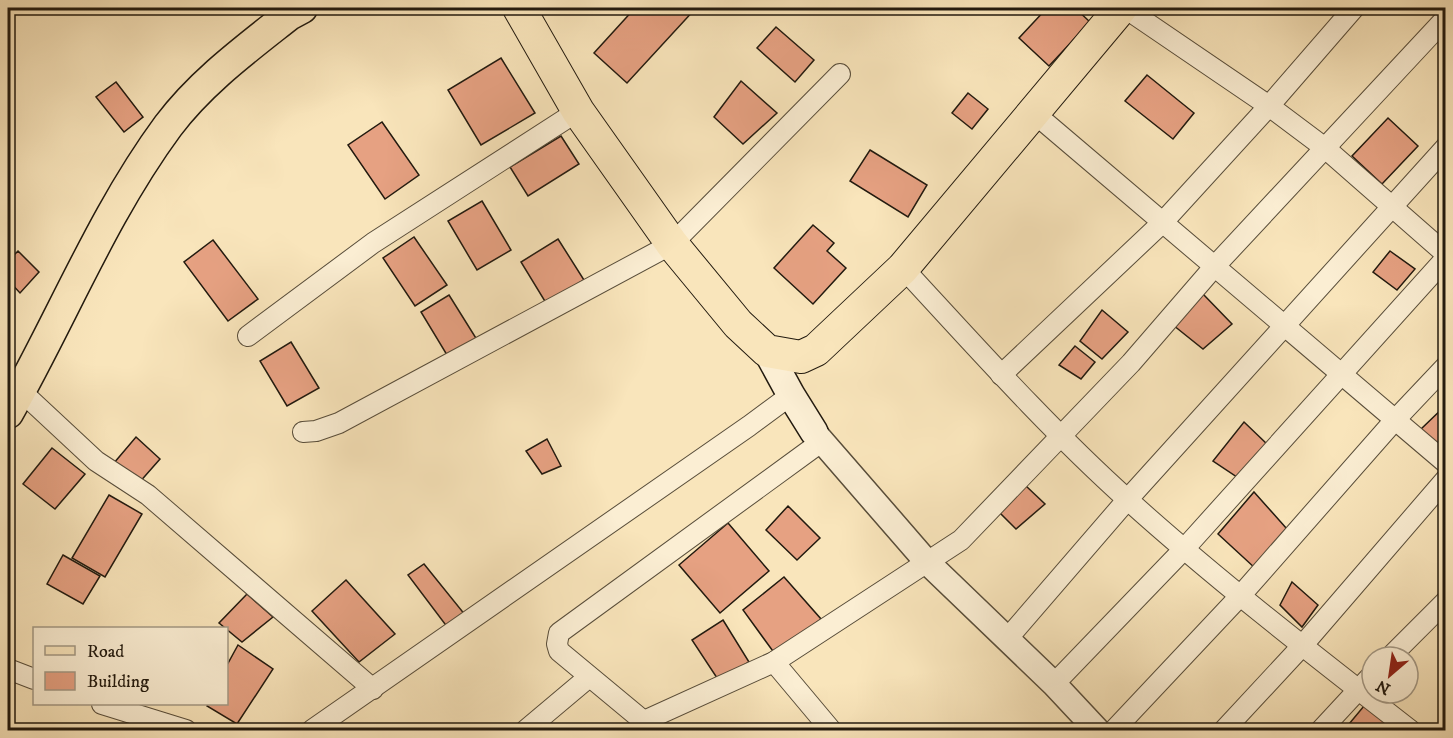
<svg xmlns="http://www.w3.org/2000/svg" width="1453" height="738" viewBox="0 0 1453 738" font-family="'IM FELL DW Pica',serif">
	<rect width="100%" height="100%" fill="#f9e5bb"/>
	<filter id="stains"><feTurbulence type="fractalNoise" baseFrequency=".00333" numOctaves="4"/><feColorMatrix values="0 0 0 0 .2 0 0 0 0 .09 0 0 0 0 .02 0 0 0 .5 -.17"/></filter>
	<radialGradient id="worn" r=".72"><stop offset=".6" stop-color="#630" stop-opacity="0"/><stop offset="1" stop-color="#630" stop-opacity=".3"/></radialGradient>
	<g fill="#e6a182" stroke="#221a0f" stroke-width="1.5">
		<polygon points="635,8 696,8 627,83 594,53"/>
		<polygon points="1047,8 1075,8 1090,22 1049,66 1019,38"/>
		<polygon points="776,27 814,60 795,82 757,48"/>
		<polygon points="501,58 535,113 481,145 448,90"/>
		<polygon points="1147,75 1194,113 1173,139 1125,101"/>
		<polygon points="741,81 777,113 743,144 714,117"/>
		<polygon points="116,82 143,117 124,132 96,97"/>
		<polygon points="968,93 988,109 972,129 952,113"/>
		<polygon points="1388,118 1418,146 1382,184 1352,156"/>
		<polygon points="382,122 419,175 385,199 348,145"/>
		<polygon points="561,136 579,164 528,196 510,167"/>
		<polygon points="870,150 927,185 908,217 850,181"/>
		<polygon points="482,201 511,250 477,270 448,221"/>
		<polygon points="813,225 834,243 827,251 846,268 813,304 774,268"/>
		<polygon points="414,237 447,285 415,306 383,258"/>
		<polygon points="558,239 584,280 546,303 521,262"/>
		<polygon points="213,240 258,299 228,321 184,262"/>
		<polygon points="18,251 39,272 20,293 8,280 8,261"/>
		<polygon points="1390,251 1415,269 1397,290 1373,272"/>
		<polygon points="1203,294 1232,324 1203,349 1173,325"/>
		<polygon points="449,295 479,343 450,360 421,312"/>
		<polygon points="1102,310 1128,332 1102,359 1080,341"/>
		<polygon points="291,342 319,388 287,406 260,361"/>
		<polygon points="1075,346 1095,362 1081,379 1059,365"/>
		<polygon points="1446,405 1446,454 1420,430"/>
		<polygon points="1244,422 1268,445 1237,477 1213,461"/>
		<polygon points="136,437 160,459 138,484 114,463"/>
		<polygon points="547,439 561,466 542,474 526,451"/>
		<polygon points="52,448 85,474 55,509 23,484"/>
		<polygon points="1026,486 1045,504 1016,529 998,511"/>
		<polygon points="1254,492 1287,529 1256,569 1218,534"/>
		<polygon points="109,495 142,514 105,577 72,558"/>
		<polygon points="788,506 820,538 797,560 766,530"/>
		<polygon points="728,523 769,571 720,613 679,565"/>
		<polygon points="63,555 100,576 83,604 47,584"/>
		<polygon points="424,564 466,616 448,628 408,575"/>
		<polygon points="784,577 821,619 775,654 743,610"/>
		<polygon points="346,580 395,634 359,662 312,611"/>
		<polygon points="1292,582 1318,605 1302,627 1280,605"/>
		<polygon points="247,594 273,617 242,642 219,623"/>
		<polygon points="723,620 749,662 719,681 692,640"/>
		<polygon points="238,645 273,669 237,724 207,706 208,704 226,704 226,667"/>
		<polygon points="1364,706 1394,730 1344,730"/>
	</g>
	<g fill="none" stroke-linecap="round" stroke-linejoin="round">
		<g stroke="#584d3a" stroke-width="22">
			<g id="minor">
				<polyline points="1125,8 1269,106 1325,148 1446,254"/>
				<polyline points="1034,113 1446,463"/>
				<path d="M903 268C976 347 1048 428 1128 500 1218 581 1315 656 1410 730"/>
				<polyline points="248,336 373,243 578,111"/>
				<polyline points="1001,375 1163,222 1269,106 1354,8"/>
				<polyline points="8,379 96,461 148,495 373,689"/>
				<polyline points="303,432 316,431 339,423 672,244 840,74"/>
				<polyline points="1007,639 1127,500 1446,147"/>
				<polyline points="1390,657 1446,601"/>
				<polyline points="774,662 831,730"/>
				<polyline points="8,669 34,679"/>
				<polyline points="1054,684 1185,548 1446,258"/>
				<polyline points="102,704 186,730"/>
				<polyline points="644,721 774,662 961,540 1131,363 1214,267 1446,18"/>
				<polyline points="653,729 559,651 557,644 559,633 821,442"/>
				<polyline points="312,730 749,426 791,395"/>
				<polyline points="526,730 589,677"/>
				<polyline points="1114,730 1241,595 1394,421 1446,366"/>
				<polyline points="1224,730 1302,646 1446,479"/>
				<polyline points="1321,730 1372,675"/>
			</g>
		</g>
		<g stroke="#584d3a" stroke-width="27">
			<polyline id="tertiary" points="814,432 926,561 1054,684 1097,730"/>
		</g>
		<g stroke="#221a0f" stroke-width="30">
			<polyline id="secondary" points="767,351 791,395 814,432"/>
		</g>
		<g stroke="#221a0f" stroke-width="33">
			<path id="primary" d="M8 413C62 318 103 214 168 126 201 82 246 49 289 15L302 8"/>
		</g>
		<g stroke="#221a0f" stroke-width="34">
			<polyline id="trunk" points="519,8 578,111 672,244 738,324 767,351 801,357 816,350 903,268 1121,8"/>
		</g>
		<use href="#minor" stroke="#fbeed3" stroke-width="20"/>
		<use href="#tertiary" stroke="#fbeed3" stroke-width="24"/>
		<use href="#secondary" stroke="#fbeed3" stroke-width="27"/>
		<use href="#primary" stroke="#f9e5bb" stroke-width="30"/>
		<use href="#trunk" stroke="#f9e5bb" stroke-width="32"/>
	</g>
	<rect width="1453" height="738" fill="none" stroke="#f9e5bb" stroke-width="30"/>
	<rect x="9" y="9" width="1435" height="720" fill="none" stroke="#221a0f" stroke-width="3"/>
	<rect x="15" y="15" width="1423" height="708" fill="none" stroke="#221a0f" stroke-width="1.5"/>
	<rect x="33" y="627" width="195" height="78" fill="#fbeed3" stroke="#a49985" stroke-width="1.5"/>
	<rect x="45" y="646" width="30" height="9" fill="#f9e5bb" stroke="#a49985" stroke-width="1.5"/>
	<text x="87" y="657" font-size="18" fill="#221a0f">Road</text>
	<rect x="45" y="672" width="30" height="18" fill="#e6a182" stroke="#a49985" stroke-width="1.5"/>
	<text x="87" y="687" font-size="18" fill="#221a0f">Building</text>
	<g transform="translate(1390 675) rotate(209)"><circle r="28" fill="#fbeed3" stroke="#a49985" stroke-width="1.5"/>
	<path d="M0-4.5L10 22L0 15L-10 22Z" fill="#8f2418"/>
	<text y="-9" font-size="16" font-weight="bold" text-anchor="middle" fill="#221a0f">N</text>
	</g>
	<rect width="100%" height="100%" filter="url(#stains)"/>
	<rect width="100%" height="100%" fill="url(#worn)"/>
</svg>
